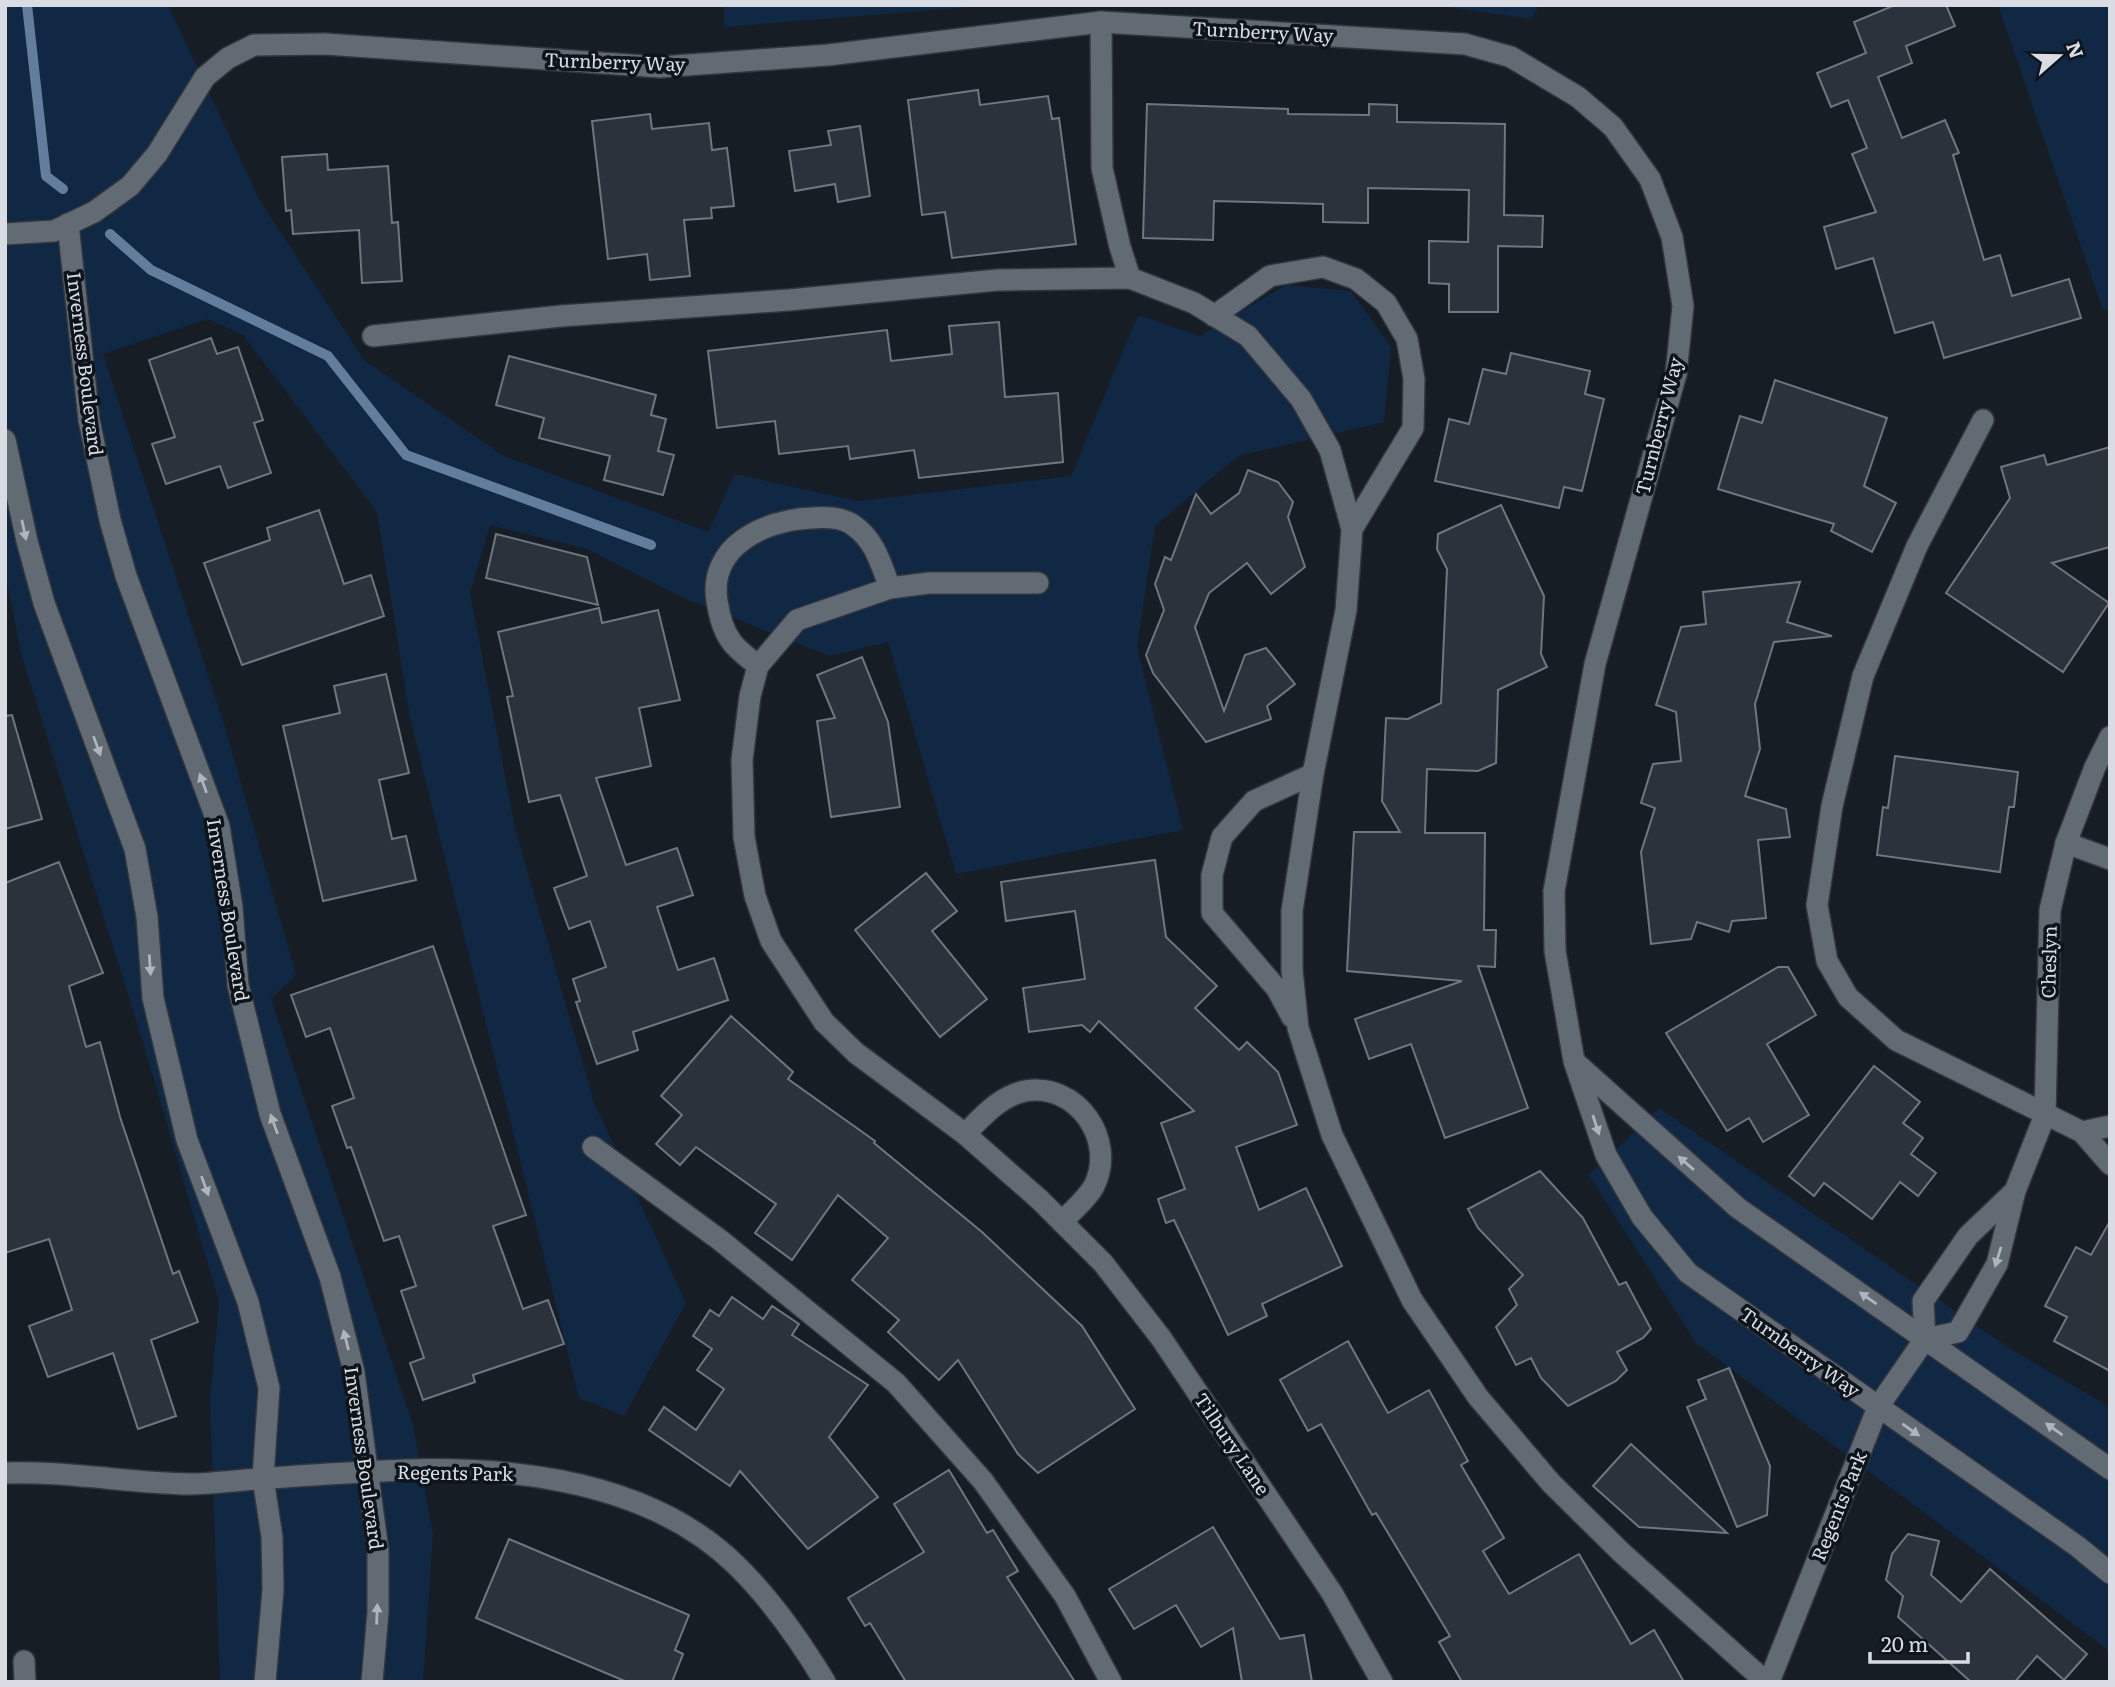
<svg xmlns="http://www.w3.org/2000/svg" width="2115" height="1687" viewBox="0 0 2115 1687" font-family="Literata,serif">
	<rect width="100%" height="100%" fill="#161d25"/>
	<g fill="#102843">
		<polygon points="5,5 168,5 259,199 364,360 504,456 708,532 735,474 858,501 1071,476 1138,315 1200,336 1286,285 1351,291 1391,347 1384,422 1238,456 1155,526 1137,647 1183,830 956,874 888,642 830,656 688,600 587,549 490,525 470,593 515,828 594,1102 686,1303 624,1416 579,1398 410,718 377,512 243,335 208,319 103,354 225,727 296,975 271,999 413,1425 433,1534 423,1682 220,1682 210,1399 219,1302 143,1042 22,657 5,572"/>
		<polygon points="724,5 995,5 724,27"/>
		<polygon points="1451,5 1540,5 1531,19 1451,8"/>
		<polygon points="1998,5 2110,5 2110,310 2102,308"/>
		<polygon points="1659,1108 2009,1348 2110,1407 2110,1682 2107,1649 1696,1343 1589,1175"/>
	</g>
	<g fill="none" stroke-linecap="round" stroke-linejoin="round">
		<g stroke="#637e9d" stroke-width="10">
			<polyline points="27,5 46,176 63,189"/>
			<polyline points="110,234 151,270 328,356 406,455 651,545"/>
		</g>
	</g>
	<g fill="#2b323b" stroke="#6e7680" stroke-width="2">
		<polygon points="1895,5 1946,5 1955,26 1906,46 1912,63 1878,77 1902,138 1945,120 1959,153 1953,155 1984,260 2000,255 2012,296 2069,279 2081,318 1944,358 1933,322 1895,333 1873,258 1836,269 1824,227 1876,212 1852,154 1867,148 1848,100 1831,107 1817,73 1866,53 1854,22"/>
		<polygon points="978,90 980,105 1048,96 1052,119 1059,118 1076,244 952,258 945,212 922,215 908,100"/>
		<polygon points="1147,104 1288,109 1288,114 1369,115 1369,104 1397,105 1397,122 1505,124 1504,215 1543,216 1542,247 1498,246 1498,312 1449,312 1449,284 1429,283 1429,241 1468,242 1469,190 1368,188 1368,223 1323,222 1323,204 1214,201 1213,240 1143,238"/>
		<polygon points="650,114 652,129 709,123 712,150 727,148 734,206 711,208 712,218 684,220 690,276 650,280 647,254 608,259 592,121"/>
		<polygon points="860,126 870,196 838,202 835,184 795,191 789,151 831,145 828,131"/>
		<polygon points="327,154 328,170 388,166 392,223 398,222 402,281 362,283 359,230 293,234 291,210 286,211 282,157"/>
		<polygon points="999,322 1005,397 1058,393 1063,462 919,478 914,450 850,459 848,446 779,454 775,421 717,428 708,351 887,330 891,361 952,354 949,326"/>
		<polygon points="211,338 217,354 238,347 263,420 254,423 271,473 228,488 220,466 166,484 152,444 175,437 149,360"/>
		<polygon points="1511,353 1590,371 1585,394 1604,399 1582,491 1564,487 1559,508 1435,481 1449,419 1469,424 1483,369 1506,374"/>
		<polygon points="509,356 656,395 651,415 666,419 658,451 674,455 663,495 604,480 610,456 539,438 544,418 496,405"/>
		<polygon points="1775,380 1887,418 1864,486 1896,503 1872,552 1831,531 1834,524 1718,489 1740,416 1762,423"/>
		<polygon points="2110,447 2110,547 2052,563 2109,603 2063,672 1946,593 2010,498 2001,467 2044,455 2047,465"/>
		<polygon points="1248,470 1278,482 1293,502 1288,517 1305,567 1271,594 1247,563 1209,593 1195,627 1224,711 1245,655 1266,648 1295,684 1267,706 1271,719 1206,742 1153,673 1146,655 1164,610 1155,584 1165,557 1171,560 1196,494 1211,514 1239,493"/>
		<polygon points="1501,505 1544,596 1541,654 1547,667 1498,690 1496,763 1478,771 1427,769 1425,833 1485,833 1484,930 1496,930 1495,967 1478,966 1528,1108 1445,1138 1411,1044 1369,1059 1355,1019 1462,981 1347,971 1354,832 1400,832 1382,801 1386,718 1408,719 1441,703 1447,569 1437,549 1438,534"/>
		<polygon points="319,510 344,584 371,575 384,616 242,665 204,563 270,540 267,528"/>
		<polygon points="496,534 587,557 598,605 486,578"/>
		<polygon points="1800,582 1787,622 1832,636 1774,642 1755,704 1760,749 1745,796 1786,809 1790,837 1758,840 1766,918 1732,921 1729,932 1697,922 1691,939 1651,944 1641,852 1655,808 1641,803 1653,764 1681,761 1676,712 1656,705 1681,627 1706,624 1703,592"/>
		<polygon points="599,608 602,623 658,610 680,700 639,708 651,766 596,778 626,865 677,848 693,895 657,907 678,970 714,958 728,1000 633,1032 638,1050 597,1064 576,1002 580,1001 573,979 606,967 590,921 569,929 554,888 587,876 560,795 529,802 507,697 513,696 498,632"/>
		<polygon points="862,657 888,722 900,807 831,817 817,721 835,718 817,675"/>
		<polygon points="386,674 409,773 379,780 392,839 406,836 416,880 323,901 283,726 340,713 334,686"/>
		<polygon points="12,715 42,819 5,829 5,716"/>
		<polygon points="1895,756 2018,772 2014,807 2009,807 2000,872 1877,855 1883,807 1888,808"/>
		<polygon points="1155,860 1166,937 1217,986 1195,1008 1239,1050 1247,1042 1278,1072 1297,1125 1236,1147 1259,1210 1306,1188 1342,1266 1262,1304 1267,1316 1228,1335 1174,1220 1166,1223 1158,1199 1185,1189 1161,1123 1194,1111 1099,1021 1090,1032 1082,1025 1029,1032 1023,988 1085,979 1075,911 1006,921 1001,882"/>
		<polygon points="59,862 103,973 69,986 86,1047 100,1042 120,1117 173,1274 179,1271 198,1322 151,1340 176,1416 138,1429 113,1353 48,1377 29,1326 72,1310 49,1239 5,1253 5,883"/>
		<polygon points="926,873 957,911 932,931 987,999 940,1037 855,930"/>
		<polygon points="433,946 526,1215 493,1226 523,1309 548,1300 564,1344 473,1375 475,1382 423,1400 410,1363 424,1358 401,1291 416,1286 399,1236 384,1241 351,1147 347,1148 332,1106 354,1098 330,1028 306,1037 291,995"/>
		<polygon points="1778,967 1788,967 1816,1015 1767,1044 1809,1115 1763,1142 1749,1118 1727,1131 1666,1033"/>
		<polygon points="731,1016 793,1072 788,1079 875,1141 874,1143 982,1232 1082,1326 1135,1409 1038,1473 1018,1454 958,1360 939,1380 888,1332 899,1320 852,1280 888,1238 838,1195 792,1260 755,1233 776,1204 696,1147 680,1165 656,1144 682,1115 661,1096"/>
		<polygon points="1874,1066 1920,1102 1903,1123 1923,1138 1911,1154 1936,1173 1918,1196 1900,1182 1872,1219 1824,1183 1814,1196 1789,1176"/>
		<polygon points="1540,1171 1583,1218 1619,1285 1626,1282 1651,1329 1643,1338 1617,1352 1627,1370 1616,1381 1568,1406 1541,1378 1531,1358 1516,1365 1496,1327 1517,1305 1509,1289 1523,1275 1478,1228 1468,1209"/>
		<polygon points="2110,1221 2110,1371 2054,1341 2067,1317 2045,1306 2076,1247 2091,1255"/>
		<polygon points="732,1297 763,1319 772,1306 799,1324 792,1335 868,1385 829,1437 878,1497 808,1549 740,1471 730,1486 649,1430 664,1407 696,1430 724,1389 697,1370 712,1349 693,1336 710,1310 719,1316"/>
		<polygon points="1348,1341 1388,1413 1429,1390 1468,1461 1461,1465 1504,1538 1483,1551 1509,1594 1579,1554 1631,1644 1654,1630 1684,1682 1462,1682 1439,1642 1450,1636 1376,1513 1372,1515 1321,1424 1308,1431 1280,1380"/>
		<polygon points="1729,1368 1770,1466 1767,1515 1737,1527 1687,1407 1706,1399 1698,1380"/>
		<polygon points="1631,1444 1727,1533 1639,1527 1593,1486"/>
		<polygon points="949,1470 987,1533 993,1530 1018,1571 1007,1577 1075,1682 906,1682 870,1623 865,1626 848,1598 924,1552 894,1504"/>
		<polygon points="1213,1527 1280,1639 1304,1635 1312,1682 1242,1682 1233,1628 1201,1647 1176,1605 1134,1629 1109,1589"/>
		<polygon points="1908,1534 1939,1541 1931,1575 1961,1602 1990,1569 2087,1654 2064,1680 2037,1656 2015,1682 1971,1682 1898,1617 1903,1596 1886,1580 1892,1554"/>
		<polygon points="509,1539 689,1615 675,1650 683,1654 672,1682 627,1682 476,1618"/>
	</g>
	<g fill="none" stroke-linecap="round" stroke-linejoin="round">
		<g stroke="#32363d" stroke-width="24">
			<g id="minor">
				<polyline points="1101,22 1102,168 1120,247 1130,278"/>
				<polyline points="68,224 89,420 110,520 126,576 219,826 232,907 238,985 270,1114 330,1277 354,1372 378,1550 378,1612 372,1682"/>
				<polyline points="5,234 54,231 94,212 130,186 157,154 205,77 228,58 254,45 325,44 660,67 828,55 1101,22 1465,44 1511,57 1578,97 1613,127 1650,179 1672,237 1683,306 1676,374 1595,664 1554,891 1555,951 1574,1061 1606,1155 1642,1217 1688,1273 2077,1546 2110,1573"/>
				<polyline points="1214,316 1270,276 1323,267 1356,279 1386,303 1407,339 1414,379 1413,428 1352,529"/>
				<polyline points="373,336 561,316 789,300 998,280 1130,278 1194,303 1248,336 1301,399 1330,450 1352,529 1346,610 1313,774 1292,911 1292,970 1298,1028 1332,1135 1412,1300 1478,1397 1551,1483 1622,1553 1766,1682"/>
				<polyline points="1983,420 1917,546 1863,676 1832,806 1817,905 1827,961 1848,997 1896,1040 2082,1132 2110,1164"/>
				<polyline points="5,440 27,541 44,603 135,849 147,917 153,998 187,1140 248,1302 269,1388 263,1478 272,1537 273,1590 265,1682"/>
				<polyline points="1038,583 929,583 890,588 797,620 758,666 750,696 742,760 744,837 755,896 771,941 824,1022 856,1053 965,1134 1040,1200 1103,1263 1161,1338 1332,1593 1382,1682"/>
				<path d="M758 666C749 658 737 650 731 641 722 629 719 614 717 601 708 546 765 520 811 518 824 517 842 517 853 525 875 540 881 564 890 588"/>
				<polyline points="2066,843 2110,859"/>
				<polyline points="1292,1017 1277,989 1212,913 1212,875 1222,837 1254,801 1313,774"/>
				<polyline points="1577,1064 1738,1208 2110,1469"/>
				<polyline points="2082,1132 2110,1126"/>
				<path d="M965 1134C982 1117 1000 1096 1025 1091 1077 1082 1117 1140 1094 1186 1087 1199 1072 1211 1062 1222"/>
				<polyline points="593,1147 720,1240 896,1383 983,1481 1065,1596 1111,1682"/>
				<polyline points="1925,1339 1958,1332 1997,1264 2015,1191 2045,1115 2050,910 2066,843 2095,767 2110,737"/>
				<polyline points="1925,1339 1923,1301 1968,1236 2015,1191"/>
				<path d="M5 1473C69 1471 128 1483 190 1484 213 1484 236 1480 259 1479 294 1476 330 1474 365 1472 488 1463 642 1474 735 1564 771 1599 799 1639 825 1682"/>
				<polyline points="24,1661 25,1682"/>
				<polyline points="1769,1682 1878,1407 1925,1339"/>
			</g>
		</g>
		<use href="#minor" stroke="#626a73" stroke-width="21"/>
	</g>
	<defs><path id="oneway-solid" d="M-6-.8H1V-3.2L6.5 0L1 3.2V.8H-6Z" transform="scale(1.75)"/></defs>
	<g fill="#afb5bc">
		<use href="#oneway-solid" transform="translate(24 530) rotate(78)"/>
		<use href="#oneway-solid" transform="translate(97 746) rotate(70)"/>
		<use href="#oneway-solid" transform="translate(203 783) rotate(-110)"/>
		<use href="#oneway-solid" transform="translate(150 965) rotate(86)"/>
		<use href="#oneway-solid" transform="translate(274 1124) rotate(-110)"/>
		<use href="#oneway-solid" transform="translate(1596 1125) rotate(72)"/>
		<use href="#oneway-solid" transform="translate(1686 1163) rotate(-139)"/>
		<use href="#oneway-solid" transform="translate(205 1186) rotate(70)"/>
		<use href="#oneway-solid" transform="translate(1998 1257) rotate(107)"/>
		<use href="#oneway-solid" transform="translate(1868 1298) rotate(-145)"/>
		<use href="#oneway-solid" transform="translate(346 1340) rotate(-104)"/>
		<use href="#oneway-solid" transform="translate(2054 1429) rotate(-145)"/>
		<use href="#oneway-solid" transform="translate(1911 1430) rotate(35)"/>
		<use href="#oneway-solid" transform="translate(377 1614) rotate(-88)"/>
	</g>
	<g text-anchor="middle" stroke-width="7" stroke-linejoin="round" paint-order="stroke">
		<g font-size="19" fill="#d9dde3" stroke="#0e141b">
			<text transform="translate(1263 32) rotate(3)" y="7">Turnberry Way</text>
			<text transform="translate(615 62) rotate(2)" y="7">Turnberry Way</text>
			<text transform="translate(85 364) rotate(83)" y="7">Inverness Boulevard</text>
			<text transform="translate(1659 426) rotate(-76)" y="7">Turnberry Way</text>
			<text transform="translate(228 910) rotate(81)" y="7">Inverness Boulevard</text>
			<text transform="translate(2049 962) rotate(-89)" y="7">Cheslyn</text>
			<text transform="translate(1800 1352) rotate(35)" y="7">Turnberry Way</text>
			<text transform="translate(1232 1444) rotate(56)" y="7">Tilbury Lane</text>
			<text transform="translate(364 1458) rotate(82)" y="7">Inverness Boulevard</text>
			<text transform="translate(455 1473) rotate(1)" y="7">Regents Park</text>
			<text transform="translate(1839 1506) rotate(-68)" y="7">Regents Park</text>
		</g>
	</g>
	<rect width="2115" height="1687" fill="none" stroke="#d9dde3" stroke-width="14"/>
	<g transform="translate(2059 56) rotate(70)" stroke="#0e141b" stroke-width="5" paint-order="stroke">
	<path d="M0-5L12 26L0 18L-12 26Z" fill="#d9dde3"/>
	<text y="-10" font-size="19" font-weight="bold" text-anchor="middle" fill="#d9dde3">N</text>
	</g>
	<path d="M1870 1652v10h98v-10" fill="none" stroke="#d9dde3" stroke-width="3.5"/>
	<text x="1881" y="1652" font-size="21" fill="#d9dde3" stroke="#0e141b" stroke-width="5" paint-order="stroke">20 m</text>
</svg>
